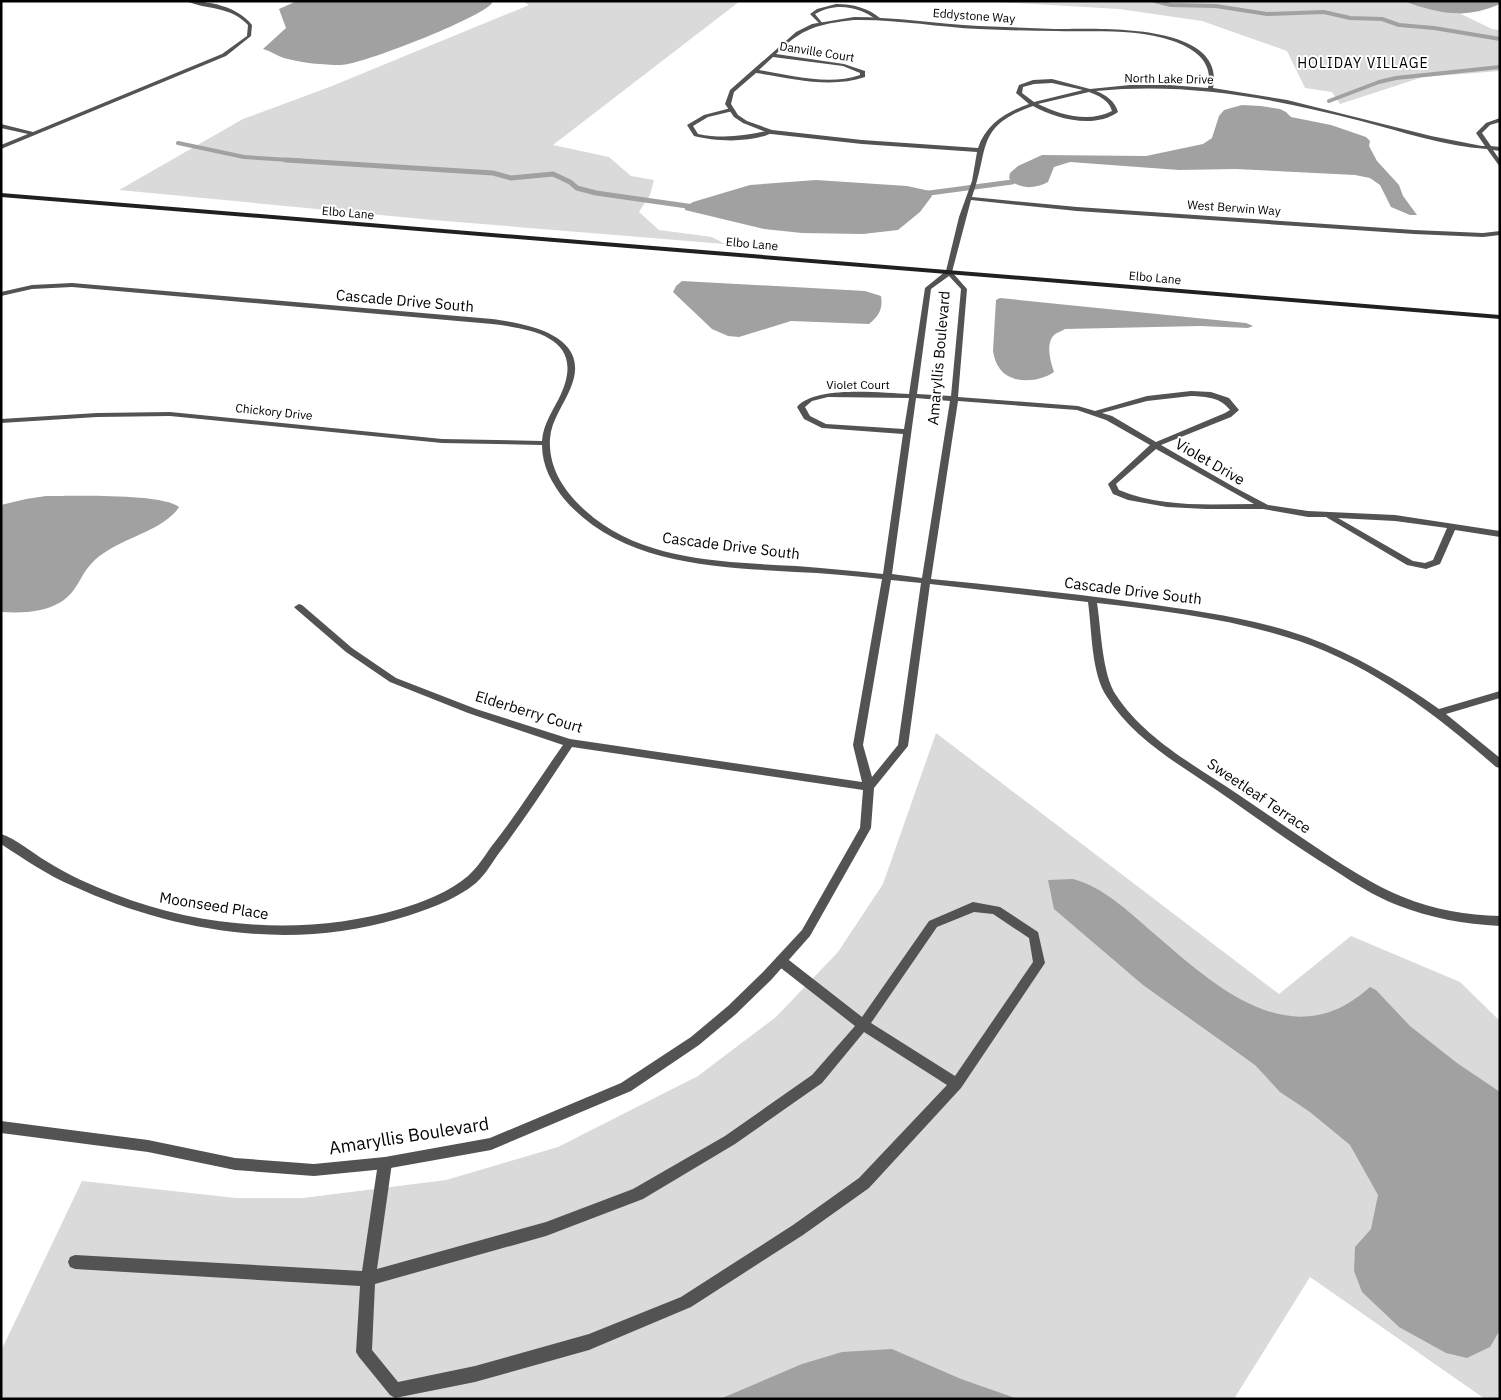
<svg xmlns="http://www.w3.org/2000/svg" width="1501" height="1400" viewBox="0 0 1501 1400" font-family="'IBM Plex Sans',sans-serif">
	<rect width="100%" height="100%" fill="#fff"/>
	<g fill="#dadada">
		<polygon points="522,1 740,1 553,145 609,157 631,176 654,180 650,195 639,212 659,230 712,237 725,244 433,220 119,190 243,119 332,86 529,5"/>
		<polygon points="981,1 1500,1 1461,14 1492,29 1500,30 1500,71 1423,77 1340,104 1332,92 1305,88 1287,51 1202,21 1119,9"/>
		<polygon points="936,733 1279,994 1351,936 1460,982 1500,1021 1500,1399 1485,1399 1310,1277 1234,1399 1,1399 1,1351 82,1181 236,1198 303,1198 446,1180 558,1147 698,1076 776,1017 838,952 883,884"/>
	</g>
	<g fill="#a1a1a1">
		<path d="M297 1H492V3C483 17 361 65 341 65 322 65 303 63 284 58 277 56 271 51 263 49L286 28 279 9Z"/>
		<path d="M1403 1H1500V4C1464 20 1438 13 1403 1Z"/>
		<path d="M1242 105 1261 106 1280 109 1286 112 1291 117 1331 125 1366 137 1370 141 1369 146 1377 161 1399 185 1403 196 1417 215H1410L1391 207 1380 185 1370 178 1355 175 1236 169 1179 170 1070 162 1054 167 1048 182C1035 189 1018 190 1009 178L1010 173 1018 166 1042 155 1146 156 1203 144 1212 138 1219 116 1224 110Z"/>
		<polygon points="816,180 907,186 930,191 932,196 920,212 898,230 863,234 802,233 764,229 685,210 685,207 693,202 750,185"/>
		<path d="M682 281 865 291 881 296C883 309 879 316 869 324L791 321 739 337 728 336 712 329 673 292 676 286Z"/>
		<path d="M1000 298 1246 323 1253 326 1248 328 1200 326 1065 329C1062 331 1056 333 1054 335 1045 344 1051 363 1054 372 1040 382 1012 385 1000 369 996 364 994 357 993 351L996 300Z"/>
		<path d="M46 496C71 496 162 493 179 507 166 528 128 537 107 551 102 554 96 558 92 563 79 576 79 590 61 602 42 613 23 613 1 612V505L26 499Z"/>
		<path d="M1073 879C1103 887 1128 911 1151 931 1213 984 1291 1059 1370 987L1376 990 1410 1026 1457 1063 1500 1092V1330L1490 1347 1467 1358 1446 1353 1399 1327 1362 1292 1354 1271 1355 1247 1371 1229 1378 1195 1350 1145 1310 1112 1280 1092 1255 1065 1143 985 1054 909 1048 880Z"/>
		<polygon points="892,1349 961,1379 1018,1399 720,1399 802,1364 842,1352"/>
	</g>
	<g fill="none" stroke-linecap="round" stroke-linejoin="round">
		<g stroke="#a1a1a1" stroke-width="4">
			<polyline points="1155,1 1171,5 1216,6 1267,14 1324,12 1350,18 1382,19 1399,25 1434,28 1500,39"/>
			<polyline points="1329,101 1379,82 1396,78 1500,67"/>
			<polyline points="178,143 244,157 305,161"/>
		</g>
		<g stroke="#a1a1a1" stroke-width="5">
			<polyline points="286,160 493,173 511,178 553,174 570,182 577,188 596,193 694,207"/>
			<polyline points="922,194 1012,182 1019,179"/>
		</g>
		<g fill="#535353" fill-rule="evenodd">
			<path d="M836 4C853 4 869 8 881 19L877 20C859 6 835 2 815 14L823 24 821 25 810 14 817 9Z"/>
			<path d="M731 108 733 109V111L708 117 693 126 698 134C723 139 746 136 771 130L774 132C753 143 717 142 694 136L687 125 704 115Z"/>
			<path d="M973 902 1000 907 1038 932 1045 963 961 1088 869 1188 803 1235 691 1307 589 1350 475 1382 395 1398 390 1395 359 1357 356 1352 360 1286 75 1269 70 1267 68 1262 70 1257 75 1255 362 1271 378 1163 380 1159 385 1157 390 1159 392 1163 377 1269 546 1222 633 1189 725 1136 812 1075 855 1026 777 965 775 961 777 957 781 956 785 957 862 1017 929 921ZM974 912 993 914 1029 938 1033 962 955 1076 871 1023 937 927ZM864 1032 947 1085 859 1178 793 1225 681 1297 589 1334 475 1366 398 1382 372 1350 375 1284 546 1236 643 1199 735 1144 822 1083Z"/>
		</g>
		<g fill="#535353" fill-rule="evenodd">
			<path d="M186 1C209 1 237 6 252 25L251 36 226 56 1 149V145L28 134 1 128V124L33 132 222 54 247 36 248 25C231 6 207 10 186 1Z"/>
			<path d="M854 17C896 17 937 24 979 26 1005 27 1030 28 1055 29 1094 29 1227 21 1213 88L1287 100 1431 136 1482 146H1485L1476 133 1486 123 1500 118V122L1490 125 1482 133 1491 146 1500 147V151L1493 150 1500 160V167L1487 149C1444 146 1403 132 1361 121 1272 98 1188 82 1096 91 1106 95 1115 101 1118 112 1095 129 1056 119 1033 106 974 127 990 149 972 197L1077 207 1414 230 1483 233 1500 231V235L1483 237 1414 234 1077 211 971 200 952 272 967 289 958 397 1078 406 1095 411 1147 396 1191 391 1211 392 1229 398 1239 410 1231 417 1161 445 1234 487 1268 505 1308 511 1395 515 1500 531V537L1455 530 1440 564 1426 569 1407 565 1326 517H1308L1263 509H1206L1167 507 1128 500 1113 494 1108 484 1150 445 1106 420 1077 410 958 401 931 579C1001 586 1071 593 1141 603 1197 611 1254 618 1307 637 1355 655 1398 680 1439 709L1500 691V698L1446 714 1500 758V768L1496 767C1437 715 1374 667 1299 641 1234 619 1165 611 1097 603 1101 628 1102 675 1116 695 1144 738 1194 765 1236 793 1272 817 1307 842 1343 865 1363 877 1382 889 1403 897 1434 910 1467 915 1500 916V926C1464 924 1430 918 1397 905 1374 896 1354 883 1334 870 1299 848 1265 824 1231 800 1188 769 1136 743 1107 697 1091 673 1092 630 1088 602L930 584 908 746 874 788 871 828 810 936 771 980 736 1014 699 1045 631 1091 491 1150 385 1169 314 1176 235 1170 148 1152 1 1133V1121L148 1140 235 1158 314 1164 385 1157 490 1138 621 1083 691 1037 728 1006 763 972 802 930 860 828 863 790 572 747C548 783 525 819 499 853 492 863 485 875 476 883 454 901 424 911 397 919 290 951 173 932 73 886 47 875 24 859 1 844V834C17 839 32 853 46 861 68 875 91 885 114 894 204 929 308 936 400 909 423 902 449 892 468 876 477 868 484 857 491 847 517 814 539 779 563 745L468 713 390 682 346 652 296 609 294 607 299 604 302 605 352 648 396 678 476 709 570 739 862 782 853 745 882 579C853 576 824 573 795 572 715 567 622 565 565 500 552 484 542 466 542 445L442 443 170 416 97 417 1 423V419L97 413 170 412 442 439 542 441C543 424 554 409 561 394 586 338 534 329 492 324L72 287 32 289 1 296V292L32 285 72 283 492 319C528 324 592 335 571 387 565 403 551 420 550 439 548 472 569 498 594 518 650 562 729 562 796 566 825 568 854 571 883 574L903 434 822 428 804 419 797 407C815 385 882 393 909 394L925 288 946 271 959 217 972 181 977 152 862 144 771 134 743 123 734 117 725 104 730 90 796 32 812 24ZM854 20C896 19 937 27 979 29 1005 30 1030 31 1056 31 1095 32 1136 28 1173 41 1195 49 1214 62 1208 88L1169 85H1130L1090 89 1052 79 1033 80 1019 85 1016 93 1029 104C1006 112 986 124 978 148L862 140 772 130 747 121 738 115 731 104 734 92 756 73C791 78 830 89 865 77V71L844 64 776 54C802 28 818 24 854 20ZM773 57 843 66 860 73V75C828 86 791 75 759 70ZM1052 83 1083 90 1034 102 1022 93 1023 87 1034 84ZM1089 92C1099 96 1109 100 1112 111 1089 123 1060 115 1038 104ZM949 276 961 289 951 396 917 394 931 289ZM1191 396C1207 397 1220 397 1230 410L1225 413 1156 442 1112 416 1102 413 1147 401ZM828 397 909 398 904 429 826 424 810 416 805 407 812 401ZM916 398 950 401 922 578 892 574ZM1156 449 1254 504C1209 504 1162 508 1119 490L1116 484ZM1338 518 1395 521 1447 528 1433 560 1425 563 1413 561ZM891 580 921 583 898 745 872 777 863 745Z"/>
		</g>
		<polygon fill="#202020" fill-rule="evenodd" points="1,193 1500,315 1500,319 1,197"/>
	</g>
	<g text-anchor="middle" stroke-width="4" stroke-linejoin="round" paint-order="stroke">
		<g font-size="12" fill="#000" stroke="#fff">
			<text transform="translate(974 16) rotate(4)" y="4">Eddystone Way</text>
			<text transform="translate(817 52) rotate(9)" y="4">Danville Court</text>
			<text transform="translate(1169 79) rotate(1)" y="4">North Lake Drive</text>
			<text transform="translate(1234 208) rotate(4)" y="4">West Berwin Way</text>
			<text transform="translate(348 213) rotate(5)" y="4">Elbo Lane</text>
			<text transform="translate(752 244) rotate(5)" y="4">Elbo Lane</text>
			<text transform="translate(1155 278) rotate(5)" y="4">Elbo Lane</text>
			<text x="858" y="389">Violet Court</text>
			<text transform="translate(274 412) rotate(6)" y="4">Chickory Drive</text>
		</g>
		<g font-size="14" letter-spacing="1" fill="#000" stroke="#fff">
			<text x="1363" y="68">HOLIDAY VILLAGE</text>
		</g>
		<g font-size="15" fill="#000" stroke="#fff">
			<text transform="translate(405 301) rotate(5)" y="5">Cascade Drive South</text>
			<text transform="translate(939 358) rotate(-85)" y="5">Amaryllis Boulevard</text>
			<text transform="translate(1210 462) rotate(30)" y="5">Violet Drive</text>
			<text transform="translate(731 546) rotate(7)" y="5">Cascade Drive South</text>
			<text transform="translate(1133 591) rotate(7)" y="5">Cascade Drive South</text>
			<text transform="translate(529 712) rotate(17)" y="5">Elderberry Court</text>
			<text transform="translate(1259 796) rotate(34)" y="5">Sweetleaf Terrace</text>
			<text transform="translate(214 906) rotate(9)" y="5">Moonseed Place</text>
		</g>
		<g font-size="18" fill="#000" stroke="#fff">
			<text transform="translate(409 1136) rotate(-9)" y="6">Amaryllis Boulevard</text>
		</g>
	</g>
	<rect width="1501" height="1400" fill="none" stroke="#000000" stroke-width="5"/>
</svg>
